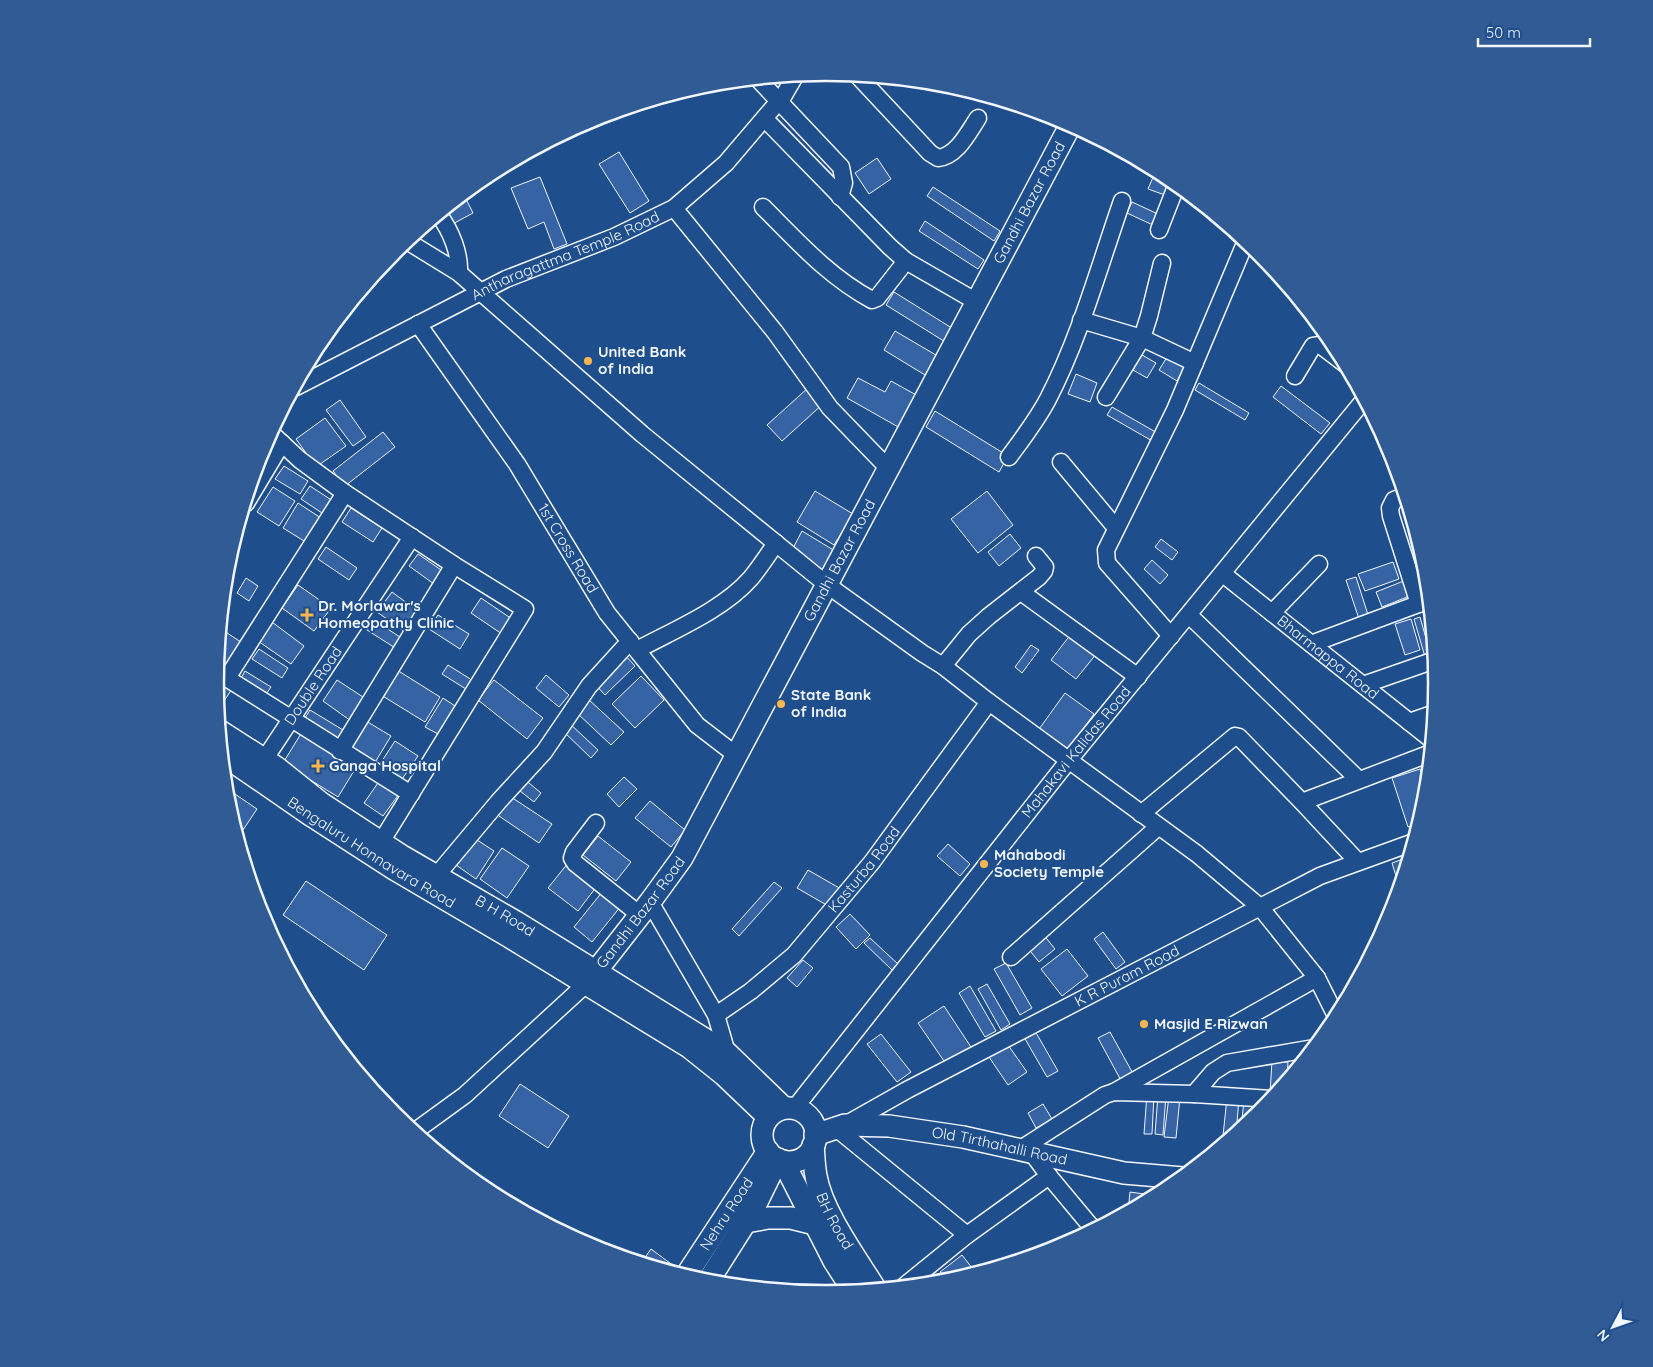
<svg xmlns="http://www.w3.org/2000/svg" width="1653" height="1367" viewBox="0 0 1653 1367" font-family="Quicksand,sans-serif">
	<rect width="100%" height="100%" fill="#1f4e8c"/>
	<g fill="#3563a3" stroke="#f2f6ff">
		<polygon points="619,152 649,201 630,213 599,164"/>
		<polygon points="877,158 891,179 869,194 855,173"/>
		<polygon points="1156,170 1171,180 1165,195 1148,189"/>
		<polygon points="540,177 567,244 554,249 544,222 528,229 511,188"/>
		<polygon points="933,187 1000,231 994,241 927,196"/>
		<polygon points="466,199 473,213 449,226 442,213 451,205 451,207"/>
		<polygon points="1132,202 1160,215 1155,226 1127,213"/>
		<polygon points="925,221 984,260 978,269 919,231"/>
		<polygon points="894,292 955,330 947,343 886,305"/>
		<polygon points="895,331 941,358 930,378 884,350"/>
		<polygon points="1169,354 1186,364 1177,381 1159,370"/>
		<polygon points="1142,355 1156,363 1147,378 1133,370"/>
		<polygon points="1076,374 1097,383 1090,402 1068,394"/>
		<polygon points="858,378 885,392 891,381 918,396 900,428 847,398"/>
		<polygon points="1199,383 1249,413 1245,420 1195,390"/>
		<polygon points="1281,386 1330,423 1321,434 1273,397"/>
		<polygon points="809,387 824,403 782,441 767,425"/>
		<polygon points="340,400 366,437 353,446 326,410"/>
		<polygon points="1112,407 1159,434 1154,442 1107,415"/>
		<polygon points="935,411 1008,456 999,472 926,427"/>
		<polygon points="325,418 346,446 316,467 296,439"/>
		<polygon points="383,432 395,447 345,486 333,471"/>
		<polygon points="284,466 308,481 300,494 275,479"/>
		<polygon points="310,486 336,503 328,517 301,499"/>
		<polygon points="273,487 295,501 279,526 257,512"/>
		<polygon points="815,491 853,514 834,545 797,522"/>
		<polygon points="987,491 1013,525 978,553 951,519"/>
		<polygon points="298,503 324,520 309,544 283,528"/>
		<polygon points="351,508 382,528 373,542 342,522"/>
		<polygon points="802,531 835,551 823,571 791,552"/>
		<polygon points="1010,534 1021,548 999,566 988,552"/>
		<polygon points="1161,539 1178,552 1172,560 1155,547"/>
		<polygon points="326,547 357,568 349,580 318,559"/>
		<polygon points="418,554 447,574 438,587 409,566"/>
		<polygon points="1152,560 1168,575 1160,584 1144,569"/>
		<polygon points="1393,562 1399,579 1365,591 1358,574"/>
		<polygon points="1356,577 1369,618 1360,622 1346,580"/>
		<polygon points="246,578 258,586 249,601 237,593"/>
		<polygon points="1406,580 1412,595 1382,607 1376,592"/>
		<polygon points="298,585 331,608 314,631 282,608"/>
		<polygon points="392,592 422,614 408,634 377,612"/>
		<polygon points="481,598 512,619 502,634 471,613"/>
		<polygon points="438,615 469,634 460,649 429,629"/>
		<polygon points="1420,617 1431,656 1425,657 1414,619"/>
		<polygon points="1411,619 1420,650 1405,655 1395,624"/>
		<polygon points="374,620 406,641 400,651 367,630"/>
		<polygon points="272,622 304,646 291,664 258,641"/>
		<polygon points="221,629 244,644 228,668 218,661"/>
		<polygon points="1071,634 1097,653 1076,679 1051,660"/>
		<polygon points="1031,645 1039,650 1022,673 1015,667"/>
		<polygon points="259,649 288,668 282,678 252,659"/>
		<polygon points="624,654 635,666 605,695 594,683"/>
		<polygon points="448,665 475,682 469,691 442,674"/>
		<polygon points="397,670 440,697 425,722 381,695"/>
		<polygon points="245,671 271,687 264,697 239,682"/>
		<polygon points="546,675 569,695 559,707 536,688"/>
		<polygon points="641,676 664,700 635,728 612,704"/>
		<polygon points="216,679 232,689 218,710 216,683"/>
		<polygon points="337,680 366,699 351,721 323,701"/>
		<polygon points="494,680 543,718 527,739 478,700"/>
		<polygon points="1065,693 1094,714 1066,752 1037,732"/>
		<polygon points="443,698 455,706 438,734 425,727"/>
		<polygon points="588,699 624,732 611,745 576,712"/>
		<polygon points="310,710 348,733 341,745 303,721"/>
		<polygon points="366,721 391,736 374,764 349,749"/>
		<polygon points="568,722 598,750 591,758 561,729"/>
		<polygon points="302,732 357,766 338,797 283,763"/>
		<polygon points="395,741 418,756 400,782 378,767"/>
		<polygon points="1420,769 1427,792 1426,803 1420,823 1408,827 1392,778"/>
		<polygon points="624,777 637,789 619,807 607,794"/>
		<polygon points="523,778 541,793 534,802 515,787"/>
		<polygon points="380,780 399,794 383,816 364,803"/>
		<polygon points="226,788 257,809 243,830 234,823 227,802"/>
		<polygon points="508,795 552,824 539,843 496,814"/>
		<polygon points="650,801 685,830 671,847 635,818"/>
		<polygon points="598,836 631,862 616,881 583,855"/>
		<polygon points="474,838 494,851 476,879 456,865"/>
		<polygon points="948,844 970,864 960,876 937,856"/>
		<polygon points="502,848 529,866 507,898 480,879"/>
		<polygon points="1409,857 1401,886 1399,886 1392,863"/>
		<polygon points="568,863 597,886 578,911 548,888"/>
		<polygon points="808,870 841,889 830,907 797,888"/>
		<polygon points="306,881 387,935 364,970 283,915"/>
		<polygon points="774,882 782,888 739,936 732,929"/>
		<polygon points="603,891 621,906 592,942 574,927"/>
		<polygon points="850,914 870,935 856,949 836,927"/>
		<polygon points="1103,932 1125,962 1116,969 1094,939"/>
		<polygon points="1043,934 1055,949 1039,962 1027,947"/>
		<polygon points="870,938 899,965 893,971 864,943"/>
		<polygon points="1067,949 1088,976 1062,996 1041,969"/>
		<polygon points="803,960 813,968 797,987 787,978"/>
		<polygon points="1006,963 1032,1008 1020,1015 994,969"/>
		<polygon points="987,984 1010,1024 1001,1030 978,989"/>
		<polygon points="970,986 996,1031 985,1037 959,993"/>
		<polygon points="944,1006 971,1047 946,1064 918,1023"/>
		<polygon points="1035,1031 1058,1071 1047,1077 1024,1037"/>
		<polygon points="1110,1032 1136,1079 1124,1086 1098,1038"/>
		<polygon points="881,1034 911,1072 897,1082 867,1044"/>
		<polygon points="1008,1045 1027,1072 1008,1085 989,1057"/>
		<polygon points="1272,1061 1288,1062 1287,1081 1277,1093 1270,1093"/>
		<polygon points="520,1084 569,1116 548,1148 499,1116"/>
		<polygon points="1147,1094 1154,1094 1152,1134 1144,1134"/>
		<polygon points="1158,1095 1166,1095 1163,1135 1155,1134"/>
		<polygon points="1169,1096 1180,1097 1176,1138 1164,1137"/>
		<polygon points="1227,1098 1239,1099 1236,1134 1222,1145"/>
		<polygon points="1244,1099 1256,1100 1255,1119 1241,1130"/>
		<polygon points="1043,1104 1052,1119 1036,1128 1028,1113"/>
		<polygon points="1130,1192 1158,1196 1128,1212"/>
		<polygon points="651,1249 682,1272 680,1274 641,1263"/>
		<polygon points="962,1255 976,1273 948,1282 940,1272"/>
	</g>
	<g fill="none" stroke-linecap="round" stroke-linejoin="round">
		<g stroke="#f2f6ff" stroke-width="19">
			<g id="minor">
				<path d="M858 76 930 153 938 158C957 156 968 133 978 118"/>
				<polyline points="758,79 841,167 844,183 840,197"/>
				<polyline points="765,119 890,247 906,261 977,302"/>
				<path d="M763 207C797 241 829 277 872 300L877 298 906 261"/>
				<polyline points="674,208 775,332 830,408 888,468"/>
				<path d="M439 215C451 231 460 253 459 273"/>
				<polyline points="1159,230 1177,184"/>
				<polyline points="407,241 459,273 642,434 826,584 922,653 943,666 989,702 1197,854 1260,907 1317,978 1337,1018"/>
				<polyline points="1081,320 1142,338 1195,363"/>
				<path id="s1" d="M418 324 517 464 607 613 697 725 736 755"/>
				<polyline points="1295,376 1313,346 1320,345 1345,364"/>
				<path id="s2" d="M296 387 506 279 614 237 674 208 726 163 784 95 795 76"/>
				<polyline points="1106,397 1142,338 1149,316 1162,263"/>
				<polyline points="271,433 300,460 345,493 454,565 525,609 381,842"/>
				<path d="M1009 457C1023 438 1037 420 1048 399 1080 337 1099 267 1122 201"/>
				<polyline points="1061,462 1116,528"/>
				<polyline points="1405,496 1394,500 1390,508 1391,516 1419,604"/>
				<polyline points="246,503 282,443"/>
				<path id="s3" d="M1223 574 1432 740"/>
				<polyline points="1021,592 1138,677"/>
				<polyline points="1272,613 1319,564"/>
				<polyline points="1189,615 1359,780"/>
				<polyline points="1171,636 1107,563 1106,550 1175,410 1246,241"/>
				<polyline points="1311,644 1429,600"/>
				<path d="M637 650C674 630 723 610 751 578 760 567 768 555 776 543"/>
				<polyline points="943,666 969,634 989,616 1039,577 1044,571 1045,567 1036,556"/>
				<polyline points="217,672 411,794"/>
				<polyline points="227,678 345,493"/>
				<polyline points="1363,685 1435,660"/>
				<polyline points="1409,722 1435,713"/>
				<polyline points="340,751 454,565"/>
				<path id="s4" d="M264 760 412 537"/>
				<polyline points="1302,802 1431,753"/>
				<polyline points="1141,814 1235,736 1239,737 1302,802 1358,862"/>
				<polyline points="596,823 574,852 572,858 575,863 640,915"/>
				<polyline points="437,875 499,801 544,752 589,686 630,641"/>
				<polyline points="650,902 716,1015 727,1053"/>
				<polyline points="1011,957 1158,827"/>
				<path id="s5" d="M716 1015 751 991 794 955 872 862 989 702"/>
				<polyline points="1114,1092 1317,978"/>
				<polyline points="1194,1094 1213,1072 1227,1063 1314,1048"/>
				<path id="s6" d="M794 1109 1069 760 1364 400"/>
				<path id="s7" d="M845 1125 907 1090 1320 876 1414 842"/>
				<polyline points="836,1128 967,1235"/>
				<polyline points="414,1132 465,1095 586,984"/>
				<polyline points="1019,1150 1105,1095 1114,1092 1194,1094 1272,1099"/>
				<polyline points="1032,1153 1049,1176 1094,1230"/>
				<polyline points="903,1287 967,1235 1049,1176"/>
			</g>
		</g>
		<g stroke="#f2f6ff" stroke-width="24">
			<g id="major">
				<path id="s8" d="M220 731 276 767 321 803 402 856 516 922 727 1053 784 1108"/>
				<path id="s9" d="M222 754 312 816 394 869 508 936 689 1047 724 1075 768 1117"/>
				<path id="s10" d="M586 984 650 902 682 858 1071 124"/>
				<circle cx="789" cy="1135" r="27"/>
				<path id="s11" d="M815 1135 845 1125 889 1126 963 1137 1124 1173 1183 1178"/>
				<path id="s12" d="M813 1145C814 1156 814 1166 816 1176 822 1212 857 1259 876 1290"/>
				<polyline points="783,1161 834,1261 854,1292"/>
				<polyline points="746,1222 768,1218 791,1218 815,1224"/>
				<path id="s13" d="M686 1276 768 1151"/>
				<polyline points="707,1283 752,1212 778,1159"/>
			</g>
		</g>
		<use href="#minor" stroke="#1f4e8c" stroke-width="16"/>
		<use href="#major" stroke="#1f4e8c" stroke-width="21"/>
	</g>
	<g fill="#ffb74d" stroke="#1f4e8c" stroke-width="2">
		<circle cx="588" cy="361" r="5"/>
		<path d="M304.5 607.5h5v5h5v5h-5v5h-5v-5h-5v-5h5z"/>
		<circle cx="781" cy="704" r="5"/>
		<path d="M315.5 758.5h5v5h5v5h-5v5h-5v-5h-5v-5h5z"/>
		<circle cx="984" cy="864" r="5"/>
		<circle cx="1144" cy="1024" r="5"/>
	</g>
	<g text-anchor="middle" stroke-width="4" stroke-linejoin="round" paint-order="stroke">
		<g font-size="15" fill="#f2f6ff" stroke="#1f4e8c">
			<text dy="5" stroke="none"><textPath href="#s10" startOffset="900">Gandhi Bazar Road</textPath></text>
			<text dy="5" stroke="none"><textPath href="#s2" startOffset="300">Antharagattma Temple Road</textPath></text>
			<text dy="5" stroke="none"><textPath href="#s1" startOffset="270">1st Cross Road</textPath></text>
			<text dy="5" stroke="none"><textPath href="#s10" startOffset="495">Gandhi Bazar Road</textPath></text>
			<text dy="5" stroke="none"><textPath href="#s3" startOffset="134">Bharmappa Road</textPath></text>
			<text dy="5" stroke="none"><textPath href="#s4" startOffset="89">Double Road</textPath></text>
			<text dy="5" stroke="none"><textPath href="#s6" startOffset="455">Mahakavi Kalidas Road</textPath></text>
			<text dy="5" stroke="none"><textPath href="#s9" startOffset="179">Bengaluru Honnavara Road</textPath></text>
			<text dy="5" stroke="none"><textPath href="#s5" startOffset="209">Kasturba Road</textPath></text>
			<text dy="5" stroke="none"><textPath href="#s10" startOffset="90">Gandhi Bazar Road</textPath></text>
			<text dy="5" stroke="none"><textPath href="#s8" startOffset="340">B H Road</textPath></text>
			<text dy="5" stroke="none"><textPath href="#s7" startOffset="319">K R Puram Road</textPath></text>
			<text dy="5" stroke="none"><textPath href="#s11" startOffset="188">Old Tirthahalli Road</textPath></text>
			<text dy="5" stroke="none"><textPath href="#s13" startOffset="74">Nehru Road</textPath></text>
			<text dy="5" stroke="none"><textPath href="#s12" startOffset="80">BH Road</textPath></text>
		</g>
		<g font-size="15" font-weight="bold" fill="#f2f6ff" stroke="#1f4e8c" text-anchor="start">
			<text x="598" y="357">United Bank<tspan x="598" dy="17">of India</tspan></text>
			<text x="318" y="611">Dr. Morlawar's<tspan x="318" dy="17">Homeopathy Clinic</tspan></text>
			<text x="791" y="700">State Bank<tspan x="791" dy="17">of India</tspan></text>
			<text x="329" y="771">Ganga Hospital</text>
			<text x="994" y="860">Mahabodi<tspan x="994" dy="17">Society Temple</tspan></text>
			<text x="1154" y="1029">Masjid E Rizwan</text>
		</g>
	</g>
	<path d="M0 0H1653V1367H0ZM224 683a602 602 0 1 1 1204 0a602 602 0 1 1-1204 0Z" fill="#305b95" fill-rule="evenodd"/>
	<path fill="none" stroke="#f2f6ff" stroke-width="2.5" d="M224 683a602 602 0 1 1 1204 0a602 602 0 1 1-1204 0Z"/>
	<g transform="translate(1613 1327) rotate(229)" stroke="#1f4e8c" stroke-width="4" paint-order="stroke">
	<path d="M0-4L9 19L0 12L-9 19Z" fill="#f2f6ff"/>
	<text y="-8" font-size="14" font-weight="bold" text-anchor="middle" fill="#f2f6ff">N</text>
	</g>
	<path d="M1478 38v8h112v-8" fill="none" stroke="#f2f6ff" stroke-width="2.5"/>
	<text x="1486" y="38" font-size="15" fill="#f2f6ff" stroke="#1f4e8c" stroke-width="4" paint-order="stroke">50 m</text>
</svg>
